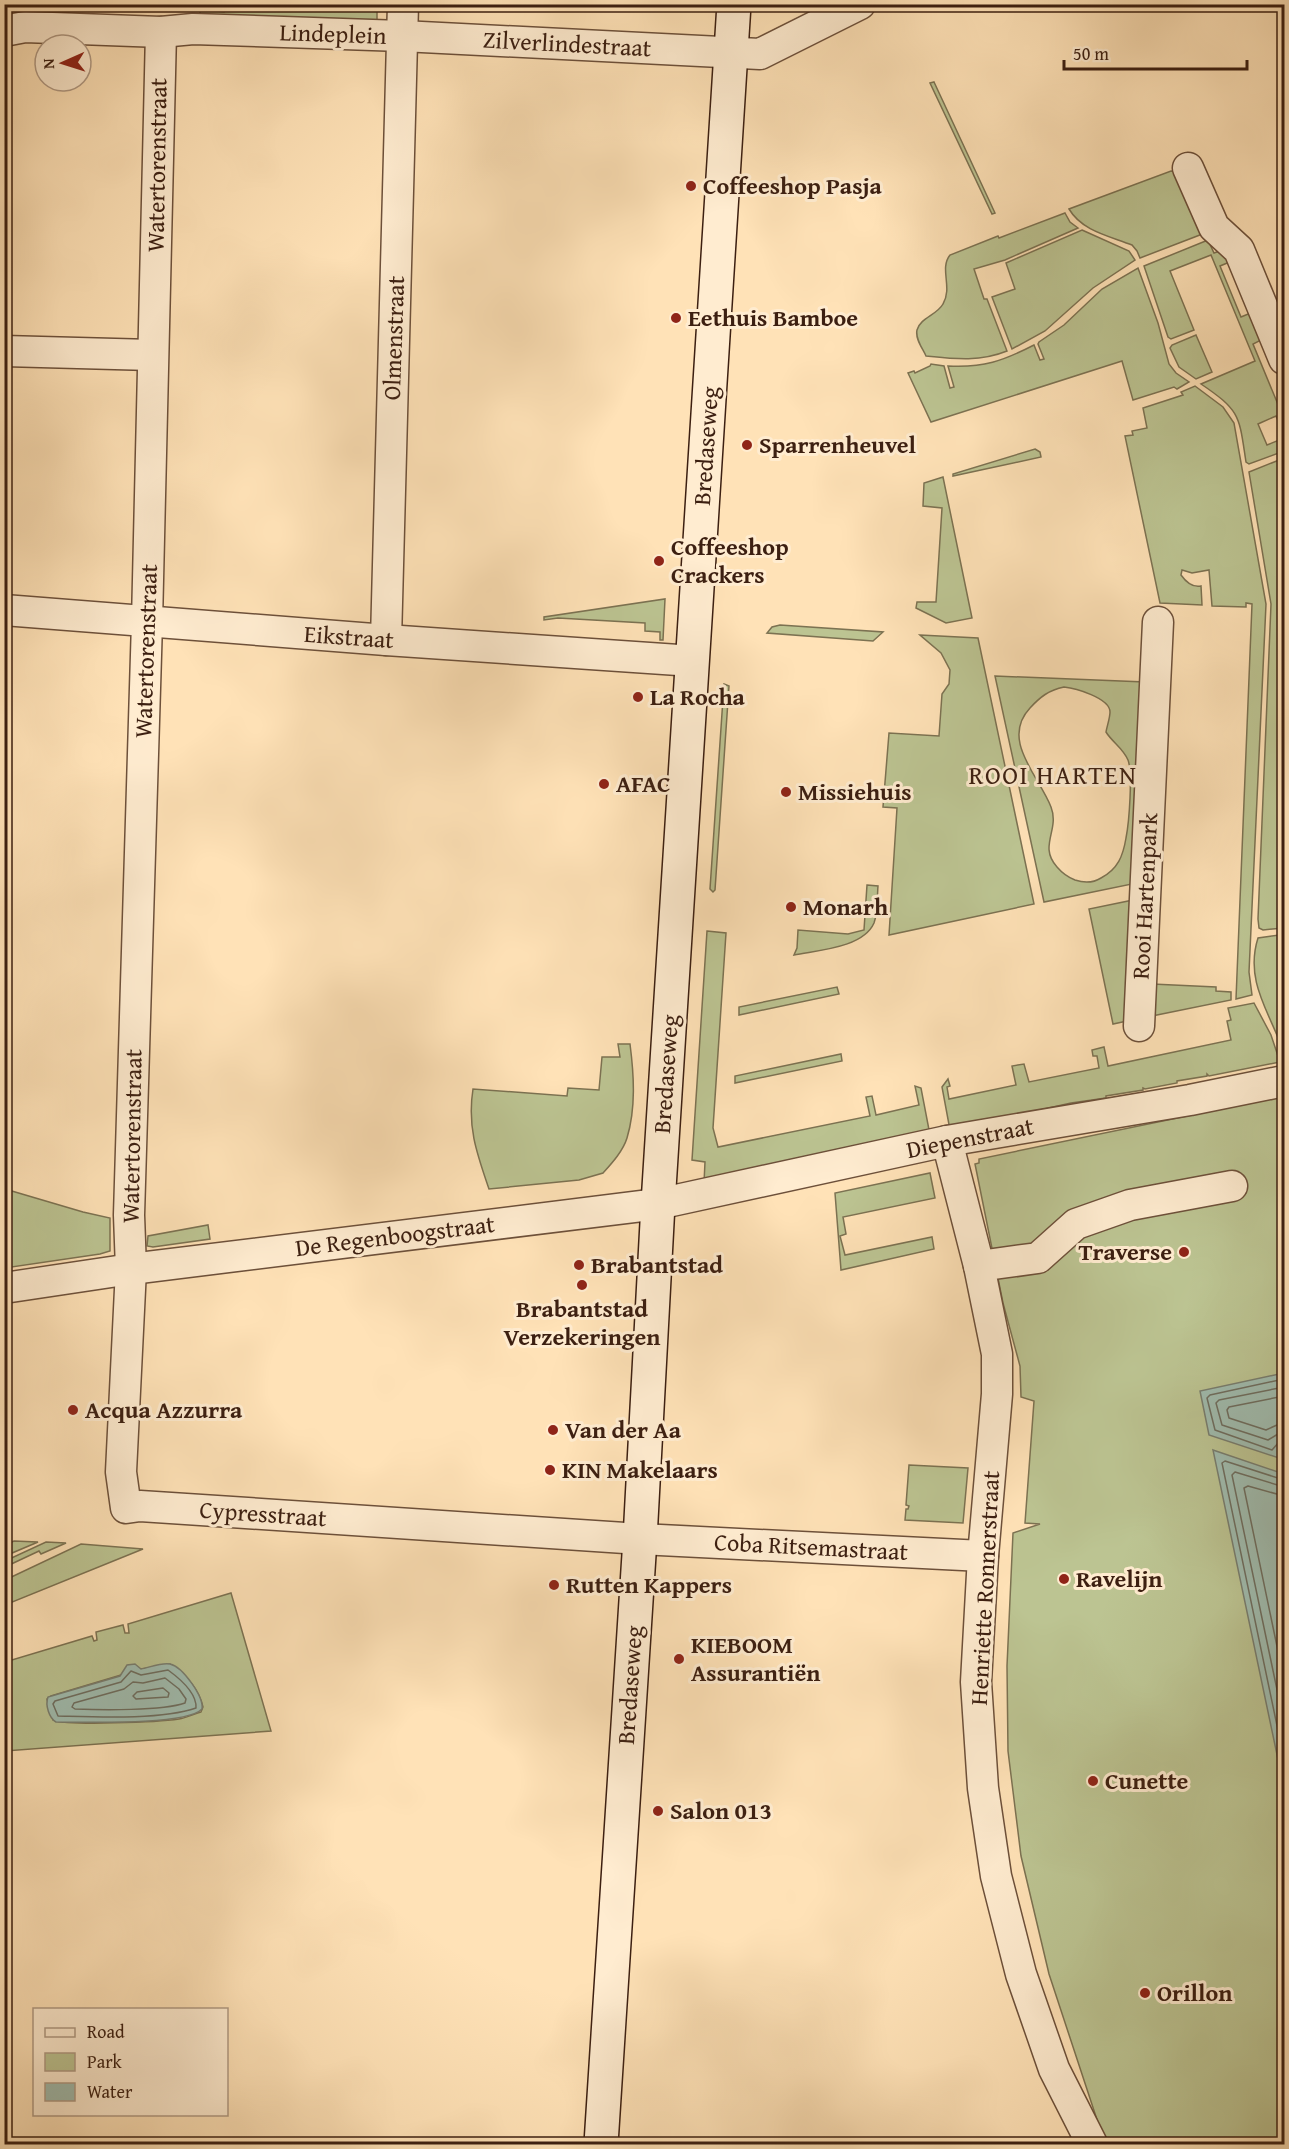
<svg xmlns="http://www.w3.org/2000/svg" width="1289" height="2149" viewBox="0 0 1289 2149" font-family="'Gentium Book Plus',serif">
	<rect width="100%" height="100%" fill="#ffe2b7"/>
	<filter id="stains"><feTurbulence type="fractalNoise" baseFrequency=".00333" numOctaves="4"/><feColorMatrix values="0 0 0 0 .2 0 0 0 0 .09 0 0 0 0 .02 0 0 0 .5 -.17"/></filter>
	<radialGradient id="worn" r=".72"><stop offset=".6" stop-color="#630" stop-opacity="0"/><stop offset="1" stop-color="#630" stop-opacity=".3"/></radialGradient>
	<g fill="#bcc492" stroke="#7c7252" stroke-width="1.5" fill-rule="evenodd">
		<polygon points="224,4 300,4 311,6 319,4 377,4 377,20 200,18 200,5 217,5 217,11 224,12"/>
		<polygon points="934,82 995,213 992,214 930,83"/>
		<path d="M1171 171 1176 172 1205 233 1140 258 1137 251 1132 245C1109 236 1082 231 1069 209Z"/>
		<path d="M1065 213 1070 222 1078 228 1005 260 974 269 984 299H987L1007 351C980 362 955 359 926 356 923 349 915 339 917 330 920 318 937 315 943 304 953 287 939 269 950 255L998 236 999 238Z"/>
		<polygon points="1082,230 1129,251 1135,260 1093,288 1045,331 1012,349 992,297 1015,289 1006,263"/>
		<path d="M1208 240 1214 253 1225 249 1237 259 1220 266 1241 317 1258 310 1269 336 1253 344 1284 419V435L1276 416 1258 424 1267 445 1284 438V451L1249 464 1246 462C1239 416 1241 411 1201 384L1255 361 1211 255 1170 271 1194 330 1171 339 1168 337 1144 266Z"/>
		<path d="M1138 268 1158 323 1169 364 1176 373 1189 382 1177 389 1174 387 1133 400 1122 361 931 422 908 373 914 371 915 373 930 366 931 364 944 366 950 388 954 387 948 366C983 368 1003 361 1034 345L1040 360 1044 359 1038 344 1039 342 1064 325 1102 289Z"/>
		<polygon points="1196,335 1212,372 1196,379 1179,367 1170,348 1172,345"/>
		<path d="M1195 386 1223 407 1234 423 1266 604 1249 972 1252 995 1236 999 1252 604 1246 603V607L1212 606 1209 570 1192 573 1182 570 1181 575C1186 582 1192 588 1201 586L1202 605 1160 603 1125 436 1133 435 1132 431 1147 428 1143 408 1183 395 1181 392Z"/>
		<polygon points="1035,449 1040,452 1041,457 953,476 953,474"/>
		<polygon points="1284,458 1284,925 1283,928 1263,930 1259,928 1258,919 1271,604 1249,472"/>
		<polygon points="943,477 972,618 946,623 916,608 917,602 936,602 942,508 923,506 924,483"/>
		<polygon points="665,599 663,640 660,640 660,632 645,631 645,623 558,618 544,620 544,617"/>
		<polygon points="780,625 883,632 873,641 767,633 772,627"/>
		<polygon points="920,635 978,638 1034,904 889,935 897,808 883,807 889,733 939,736 942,694 949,684 950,670 941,653"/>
		<path d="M995 676 1145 682 1137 883 1044 902ZM1064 687C1075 688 1110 698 1110 712 1110 718 1107 726 1106 732 1112 742 1123 748 1128 760 1133 773 1129 823 1126 838 1123 856 1118 869 1101 878 1093 883 1084 883 1075 880 1067 877 1063 874 1057 867 1038 846 1060 830 1051 807 1039 776 1000 740 1030 708 1040 697 1049 690 1064 687Z"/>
		<polygon points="724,684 729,686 715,890 713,892 710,889"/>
		<path d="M867 885 878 886C877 898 878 912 874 923 863 948 818 950 794 955L797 948 798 930 848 934 864 930Z"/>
		<polygon points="1138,899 1132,1020 1113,1024 1089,909"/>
		<polygon points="707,931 726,933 713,1128 718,1147 870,1116 866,1097 872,1096 876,1115 919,1105 915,1086 921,1088 930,1135 704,1183 705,1162 692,1160"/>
		<path d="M1279 935 1284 978V1053C1271 1014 1244 982 1258 938Z"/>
		<polygon points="1152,984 1216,987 1216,991 1231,992 1231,1000 1147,1017"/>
		<polygon points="837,987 839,994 739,1015 739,1007"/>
		<polygon points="1254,1003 1271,1035 1280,1062 1209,1076 1207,1074 1207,1076 1177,1081 1177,1083 1145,1089 1143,1088 1143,1090 1106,1096 1106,1098 1071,1103 950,1130 942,1087 948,1079 950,1086 947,1087 949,1099 1016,1085 1012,1066 1024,1064 1029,1082 1099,1068 1097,1056 1093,1056 1092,1050 1104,1047 1108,1066 1231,1040 1227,1021 1231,1020 1228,1008"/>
		<path d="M618 1044H630C634 1075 636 1108 627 1138 623 1151 612 1163 603 1173L579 1180 489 1189C477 1154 467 1127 473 1089L567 1096 568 1088 599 1090 602 1057H620Z"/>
		<polygon points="841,1054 842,1061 735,1083 735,1076"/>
		<polygon points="1284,1096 1284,2144 1105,2144 1049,1974 1021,1856 1008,1751 1007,1666 1013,1533 1040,1524 1025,1523 1034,1401 1021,1397 1020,1366 1003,1303 975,1164 979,1163 979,1159"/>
		<polygon points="930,1173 935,1198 843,1217 846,1234 840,1236 845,1255 932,1237 934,1249 841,1270 835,1193"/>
		<polygon points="5,1189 83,1212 110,1218 110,1251 100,1254 5,1268"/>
		<polygon points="208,1225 210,1239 153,1247 147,1246 148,1236"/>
		<polygon points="909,1465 968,1468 963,1523 905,1520 906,1509 908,1509 909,1506 906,1505"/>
		<polygon points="14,1541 38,1542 5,1556 5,1545"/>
		<polygon points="46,1542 66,1543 41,1554 39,1551 5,1567 5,1561"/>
		<polygon points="81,1544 143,1549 5,1605 5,1580"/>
		<path d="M231 1593 271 1731 5 1751V1662L92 1636 94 1641 97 1640 96 1632 123 1625 125 1633H129L128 1624ZM170 1664C185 1674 199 1689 203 1707L201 1712C194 1714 186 1718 179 1719 159 1722 69 1726 53 1720L47 1699 51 1696 141 1669Z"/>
	</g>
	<g fill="#a0bdb0" stroke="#787e70" stroke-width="1.5">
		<polygon points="1284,1373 1284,1441 1281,1449 1282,1459 1209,1435 1200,1391"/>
		<polygon points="1213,1450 1284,1474 1284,1788"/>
		<path d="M135 1664 141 1669C148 1668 162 1662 170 1664 183 1667 204 1697 202 1709 186 1726 83 1722 56 1722 49 1718 45 1705 48 1697L120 1676 127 1665Z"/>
	</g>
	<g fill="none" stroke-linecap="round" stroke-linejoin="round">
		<g stroke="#6e6e60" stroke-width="1.5">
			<polyline points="1284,1379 1210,1395 1207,1398 1215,1430 1272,1450 1279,1442 1284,1441"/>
			<polyline points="1284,1387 1219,1400 1216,1403 1222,1425 1268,1440 1278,1434 1284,1433"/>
			<polyline points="1284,1396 1229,1407 1227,1410 1229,1418 1266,1430 1277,1425 1284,1424"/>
			<polyline points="1284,1480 1225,1461 1222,1463 1284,1759"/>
			<polyline points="1284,1487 1235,1472 1232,1475 1284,1723"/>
			<polyline points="1284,1496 1248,1486 1244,1488 1284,1680"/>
			<path d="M168 1670C179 1678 197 1693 196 1708 161 1720 97 1717 58 1716L53 1704 55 1701 121 1682 131 1671 141 1675Z"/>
			<path d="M165 1678 179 1689 186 1699 185 1703C162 1711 101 1710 75 1709L72 1707 74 1703 124 1689 133 1682 143 1683Z"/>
			<polygon points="163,1688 169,1693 168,1697 136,1699 133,1696 137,1692"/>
		</g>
		<g stroke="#6d503a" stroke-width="33">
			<g id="street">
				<polyline points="4,31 25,27 161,32 193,29 402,36 760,54 860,4"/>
				<polyline points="161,32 147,622 129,1215 131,1269 121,1472 126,1508 140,1506 640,1539 983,1556"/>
				<polyline points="1188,168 1214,227 1239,250 1284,359"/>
				<polyline points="4,351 152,355"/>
				<polyline points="4,610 386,640 693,661"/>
				<polyline points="386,640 403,4"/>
				<polyline points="1139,1026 1158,622"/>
				<polyline points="947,1141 979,1266 997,1354 997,1394 983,1556 976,1682 983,1788 996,1876 1021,1974 1054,2069 1092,2144"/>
				<polyline points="979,1266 1038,1258 1076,1224 1130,1205 1232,1186"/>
				<polyline points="4,1288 131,1269 658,1204 947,1141 1190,1100 1284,1081"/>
			</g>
		</g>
		<g stroke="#3c1f11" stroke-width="36">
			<polyline id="secondary" points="601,2144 640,1539 658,1204 734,4"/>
		</g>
		<use href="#street" stroke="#ffecd0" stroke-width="30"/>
		<use href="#secondary" stroke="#ffecd0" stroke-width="33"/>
	</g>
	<g fill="#8f2418" stroke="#ffecd0" stroke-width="2">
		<circle cx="691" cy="186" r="6"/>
		<circle cx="676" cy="318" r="6"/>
		<circle cx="747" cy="445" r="6"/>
		<circle cx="659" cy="561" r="6"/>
		<circle cx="638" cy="697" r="6"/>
		<circle cx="604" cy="784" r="6"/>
		<circle cx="786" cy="792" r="6"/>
		<circle cx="791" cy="907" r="6"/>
		<circle cx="1184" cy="1252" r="6"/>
		<circle cx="579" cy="1265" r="6"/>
		<circle cx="582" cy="1285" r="6"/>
		<circle cx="73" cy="1410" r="6"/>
		<circle cx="553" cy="1430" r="6"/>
		<circle cx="550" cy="1470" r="6"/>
		<circle cx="1064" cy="1579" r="6"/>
		<circle cx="554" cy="1585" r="6"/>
		<circle cx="679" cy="1659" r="6"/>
		<circle cx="1093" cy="1781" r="6"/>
		<circle cx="658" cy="1811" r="6"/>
		<circle cx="1145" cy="1993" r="6"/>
	</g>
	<g text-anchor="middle" stroke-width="6" stroke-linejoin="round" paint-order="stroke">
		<g font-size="24" fill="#3c1f11" stroke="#ffecd0">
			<text transform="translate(333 34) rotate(2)" y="8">Lindeplein</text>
			<text transform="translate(567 44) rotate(3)" y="8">Zilverlindestraat</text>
			<text transform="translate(157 165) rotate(-89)" y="8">Watertorenstraat</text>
			<text transform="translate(394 338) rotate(-88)" y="8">Olmenstraat</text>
			<text transform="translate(706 446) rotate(-86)" y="8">Bredaseweg</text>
			<text transform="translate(349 637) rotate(4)" y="8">Eikstraat</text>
			<text transform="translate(146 651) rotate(-88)" y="8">Watertorenstraat</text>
			<text transform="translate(1145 896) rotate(-87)" y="8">Rooi Hartenpark</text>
			<text transform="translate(666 1074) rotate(-86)" y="8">Bredaseweg</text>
			<text transform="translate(132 1136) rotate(-89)" y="8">Watertorenstraat</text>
			<text transform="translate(970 1138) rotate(-11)" y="8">Diepenstraat</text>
			<text transform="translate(395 1236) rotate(-7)" y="8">De Regenboogstraat</text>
			<text transform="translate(263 1514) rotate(4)" y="8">Cypresstraat</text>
			<text transform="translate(811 1547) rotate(3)" y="8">Coba Ritsemastraat</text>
			<text transform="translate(985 1588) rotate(-87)" y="8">Henriette Ronnerstraat</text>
			<text transform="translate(630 1685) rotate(-86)" y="8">Bredaseweg</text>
		</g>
		<g font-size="24" font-weight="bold" fill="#3c1f11" stroke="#ffecd0" text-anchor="start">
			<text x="703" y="194">Coffeeshop Pasja</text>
			<text x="688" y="326">Eethuis Bamboe</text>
			<text x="759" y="453">Sparrenheuvel</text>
			<text x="671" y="555">Coffeeshop<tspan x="671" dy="28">Crackers</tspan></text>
			<text x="650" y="705">La Rocha</text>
			<text x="616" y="792">AFAC</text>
			<text x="798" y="800">Missiehuis</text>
			<text x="803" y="915">Monarh</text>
			<text x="1172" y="1260" text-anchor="end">Traverse</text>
			<text x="591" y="1273">Brabantstad</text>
			<text x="582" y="1317" text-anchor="middle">Brabantstad<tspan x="582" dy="28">Verzekeringen</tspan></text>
			<text x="85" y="1418">Acqua Azzurra</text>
			<text x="565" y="1438">Van der Aa</text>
			<text x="562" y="1478">KIN Makelaars</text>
			<text x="1076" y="1587">Ravelijn</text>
			<text x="566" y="1593">Rutten Kappers</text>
			<text x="691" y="1653">KIEBOOM<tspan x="691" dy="28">Assurantiën</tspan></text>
			<text x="1105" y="1789">Cunette</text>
			<text x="670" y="1819">Salon 013</text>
			<text x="1157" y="2001">Orillon</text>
		</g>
		<g font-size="26" letter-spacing="1.5" fill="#3c1f11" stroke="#ffecd0">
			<text x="1053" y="784">ROOI HARTEN</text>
		</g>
	</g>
	<rect width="1289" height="2149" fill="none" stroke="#ffe2b7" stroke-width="24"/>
	<rect x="6" y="6" width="1277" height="2137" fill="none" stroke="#3c1f11" stroke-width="3"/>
	<rect x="12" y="12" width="1265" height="2125" fill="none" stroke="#3c1f11" stroke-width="1.5"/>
	<rect x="33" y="2008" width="195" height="108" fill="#ffecd0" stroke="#b19a84" stroke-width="1.5"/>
	<rect x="45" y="2028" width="30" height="9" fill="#ffecd0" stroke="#b19a84" stroke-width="1.5"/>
	<text x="87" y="2038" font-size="18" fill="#3c1f11">Road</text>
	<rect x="45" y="2053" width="30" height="18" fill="#bcc492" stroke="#b19a84" stroke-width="1.5"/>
	<text x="87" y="2068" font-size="18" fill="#3c1f11">Park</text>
	<rect x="45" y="2083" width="30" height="18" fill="#a0bdb0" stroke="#b19a84" stroke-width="1.5"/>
	<text x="87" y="2098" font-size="18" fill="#3c1f11">Water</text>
	<g transform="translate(63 63) rotate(267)"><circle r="28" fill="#ffecd0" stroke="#b19a84" stroke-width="1.5"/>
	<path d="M0-4.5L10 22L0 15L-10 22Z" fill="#8f2418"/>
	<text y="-9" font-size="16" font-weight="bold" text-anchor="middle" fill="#3c1f11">N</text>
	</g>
	<path d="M1064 60v9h183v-9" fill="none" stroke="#3c1f11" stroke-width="3"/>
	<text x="1073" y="60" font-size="18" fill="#3c1f11" stroke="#ffecd0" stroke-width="4.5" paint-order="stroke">50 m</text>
	<rect width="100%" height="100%" filter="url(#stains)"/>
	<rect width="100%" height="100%" fill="url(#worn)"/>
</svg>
